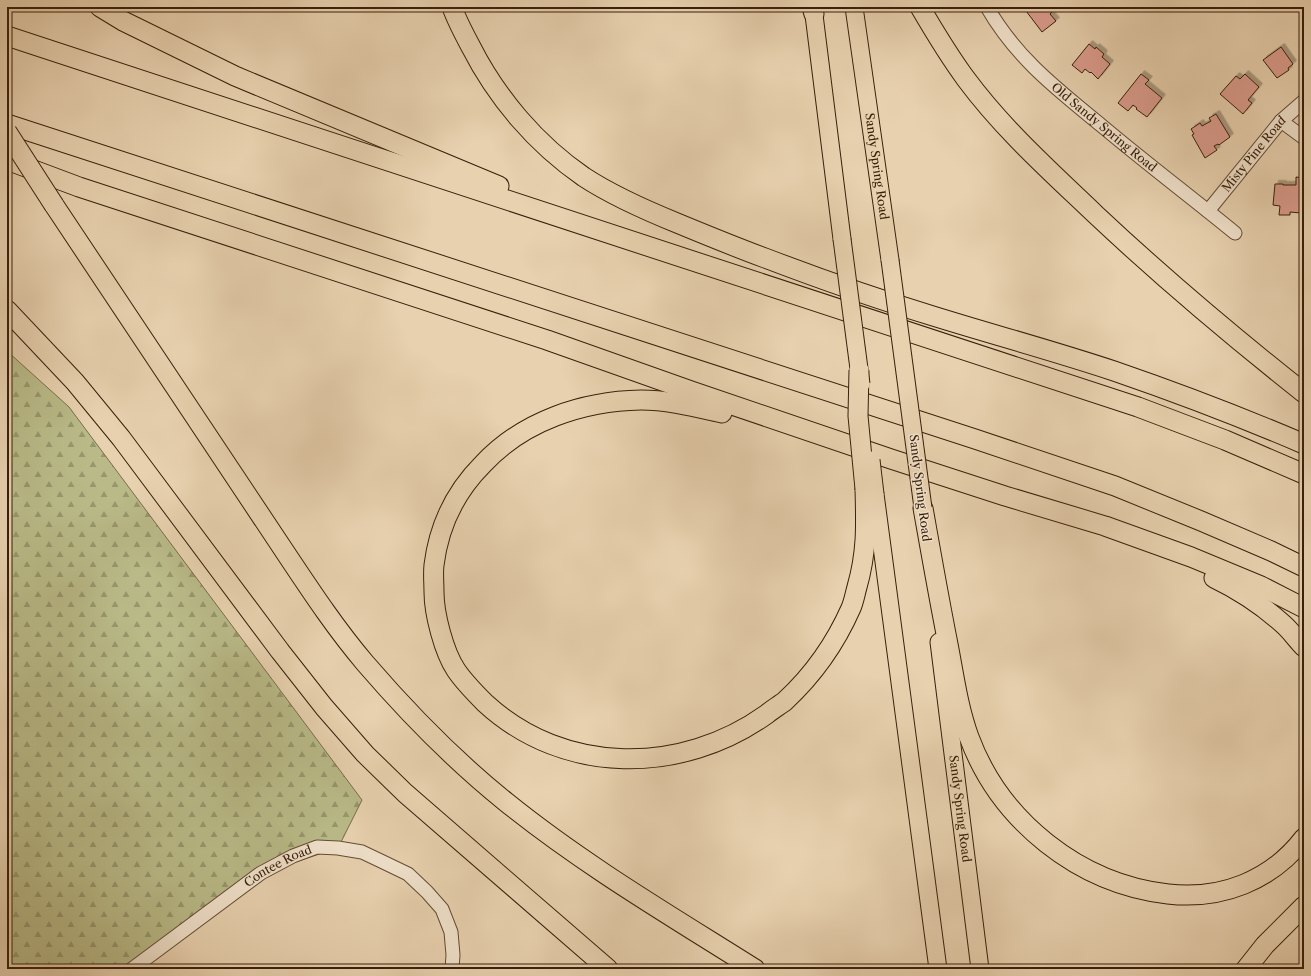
<svg xmlns="http://www.w3.org/2000/svg" width="1311" height="976" viewBox="0 0 1311 976" font-family="'Libre Caslon Text',serif">
	<defs>
		<pattern id="forest-firs" width="22" height="20" patternUnits="userSpaceOnUse"><rect width="22" height="20" fill="#b9ba88"/><path d="M5 1l3.5 6h-7zM16 11l3.5 6h-7z" fill="#97976d"/></pattern>
		<filter id="shadow"><feDropShadow dx="3.5" dy="-3.5" stdDeviation="0" flood-color="#0004"/></filter>
	</defs>
	<rect width="100%" height="100%" fill="#e8d1af"/>
	<filter id="stains"><feTurbulence type="fractalNoise" baseFrequency=".005" numOctaves="4"/><feColorMatrix values="0 0 0 0 .2 0 0 0 0 .09 0 0 0 0 .02 0 0 0 .5 -.17"/></filter>
	<radialGradient id="worn" r=".72"><stop offset=".6" stop-color="#630" stop-opacity="0"/><stop offset="1" stop-color="#630" stop-opacity=".3"/></radialGradient>
	<polygon fill="url(#forest-firs)" stroke="#786d4a" points="7,351 69,407 362,800 338,848 261,873 127,969 7,969"/>
	<g fill="#db9c8d" stroke="#38200b" filter="url(#shadow)">
		<polygon points="1023,7 1050,7 1053,11 1050,14 1056,21 1042,32"/>
		<polygon points="1304,30 1304,42 1300,31"/>
		<polygon points="1089,44 1095,49 1096,47 1104,54 1102,57 1110,64 1098,79 1091,72 1090,73 1085,69 1082,73 1072,65"/>
		<polygon points="1281,47 1293,64 1288,68 1289,70 1277,78 1263,60"/>
		<polygon points="1141,74 1149,80 1145,84 1162,98 1147,117 1136,109 1137,108 1133,105 1128,111 1118,103"/>
		<polygon points="1245,74 1259,87 1248,100 1252,103 1243,114 1220,94 1236,76 1240,79"/>
		<polygon points="1216,114 1230,137 1219,145 1218,144 1214,146 1217,150 1205,158 1192,135 1194,134 1191,129 1200,123 1202,126 1211,121 1209,118"/>
		<polygon points="1296,177 1304,178 1304,208 1302,207 1301,213 1290,212 1290,215 1279,215 1280,206 1273,205 1275,184 1283,184 1283,185 1296,185"/>
	</g>
	<g fill="none" stroke-linecap="round" stroke-linejoin="round">
		<g stroke="#644c34" stroke-width="15">
			<g id="minor">
				<path id="s1" d="M987 7C1017 59 1057 89 1102 126 1146 163 1191 197 1235 233"/>
				<polyline points="1281,121 1304,138"/>
				<path id="s2" d="M1208 211 1281 121 1304 101"/>
				<path id="s3" d="M132 969 261 873 293 856 317 847 338 848 362 852 381 861 408 874 427 892 442 909 451 932 453 955 452 969"/>
			</g>
		</g>
		<g stroke="#38200b" stroke-width="19">
			<g id="major">
				<polyline points="813,7 842,239"/>
				<path id="s4" d="M854 7 890 260"/>
				<polyline points="875,494 938,969"/>
				<path id="s5" d="M939 642 980 969"/>
			</g>
		</g>
		<g stroke="#38200b" stroke-width="21">
			<g id="highway">
				<polyline points="100,7 123,21 235,76 499,186"/>
				<path d="M452 7C457 21 464 34 471 47 497 98 536 144 584 177 613 196 645 210 677 223 706 235 735 247 765 258 820 279 877 299 933 316 994 335 1054 351 1114 371 1178 393 1241 417 1304 444"/>
				<polyline points="812,7 814,14"/>
				<path d="M920 7C934 31 949 56 966 79 1003 129 1050 171 1095 214 1162 277 1232 336 1304 393"/>
				<polyline points="7,36 1138,407 1225,440 1304,474"/>
				<polyline points="7,124 975,439 1115,486 1201,521 1271,551 1304,567"/>
				<polyline points="7,160 79,187 547,340 691,391 891,459 1005,496 1105,526 1191,557 1261,586 1304,608"/>
				<path d="M54 205 289 558C313 594 337 630 365 663 408 713 455 761 506 802 584 865 671 916 755 969"/>
				<polyline points="7,310 75,382 121,438 280,651 324,707 365,754 405,793 608,969"/>
				<path d="M722 413C695 407 668 400 641 400 583 401 523 421 483 464 455 492 439 525 434 565 433 574 434 583 434 592 434 614 444 652 456 670 464 682 475 693 485 703 564 776 682 775 767 714 773 709 780 705 785 701 813 675 836 642 851 608 854 601 855 594 857 587 867 552 866 525 865 489"/>
				<path d="M923 508C931 553 939 599 948 644 954 675 958 707 969 737 1000 821 1079 884 1168 894 1221 900 1271 881 1304 838"/>
				<path d="M1214 578C1239 590 1263 606 1283 624 1291 631 1297 640 1304 647"/>
				<polyline points="1246,969 1265,945 1304,906"/>
			</g>
		</g>
		<use href="#minor" stroke="#f0e1cb" stroke-width="13"/>
		<use href="#major" stroke="#e8d1af" stroke-width="17"/>
		<use href="#highway" stroke="#e8d1af" stroke-width="19"/>
		<g stroke="#38200b" stroke-width="19" stroke-linecap="butt">
			<g id="major-bridge">
				<polyline points="842,239 861,384"/>
				<polyline points="890,260 923,508"/>
				<polyline points="871,460 875,494"/>
			</g>
		</g>
		<g stroke="#38200b" stroke-width="21" stroke-linecap="butt">
			<g id="highway-bridge">
				<polyline points="7,132 54,205"/>
				<polyline points="859,370 858,416 865,489"/>
			</g>
		</g>
		<use href="#major-bridge" stroke="#e8d1af" stroke-width="17"/>
		<use href="#highway-bridge" stroke="#e8d1af" stroke-width="19"/>
	</g>
	<g text-anchor="middle" stroke-width="3" stroke-linejoin="round" paint-order="stroke">
		<g font-size="12" fill="#38200b" stroke="#f0e1cb">
			<text dy="4" stroke="none"><textPath href="#s1" startOffset="169">Old Sandy Spring Road</textPath></text>
			<text dy="4" stroke="none"><textPath href="#s2" startOffset="73">Misty Pine Road</textPath></text>
			<text dy="4" stroke="none"><textPath href="#s4" startOffset="161">Sandy Spring Road</textPath></text>
			<text transform="translate(920 488) rotate(83)" y="4">Sandy Spring Road</text>
			<text dy="4" stroke="none"><textPath href="#s5" startOffset="168">Sandy Spring Road</textPath></text>
			<text dy="4" stroke="none"><textPath href="#s3" startOffset="179">Contee Road</textPath></text>
		</g>
	</g>
	<rect width="1311" height="976" fill="none" stroke="#e8d1af" stroke-width="24"/>
	<rect x="8" y="8" width="1295" height="960" fill="none" stroke="#38200b" stroke-width="2"/>
	<rect x="12" y="12" width="1287" height="952" fill="none" stroke="#38200b"/>
	<rect width="100%" height="100%" filter="url(#stains)"/>
	<rect width="100%" height="100%" fill="url(#worn)"/>
</svg>
